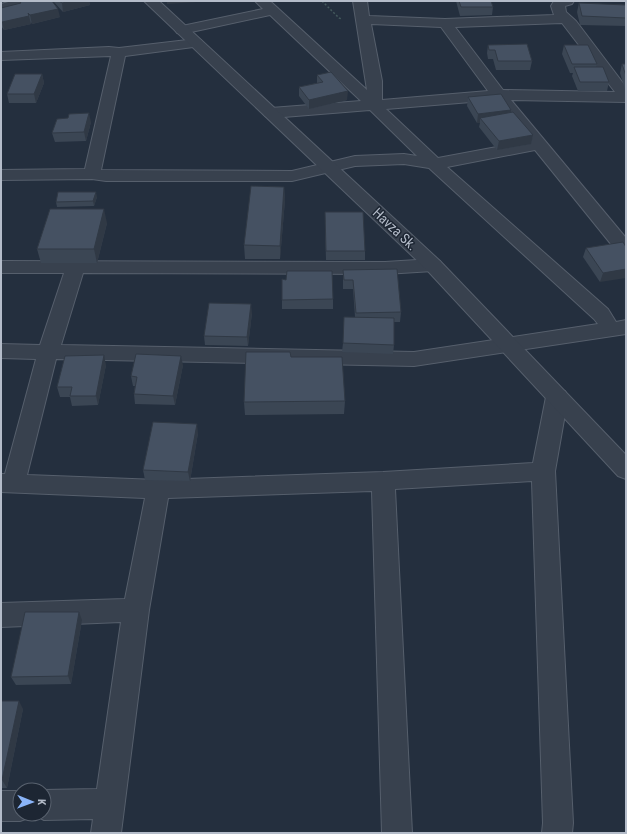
<svg xmlns="http://www.w3.org/2000/svg" width="627" height="834" viewBox="0 0 627 834" font-family="'Roboto Condensed',sans-serif">
	<rect width="100%" height="100%" fill="#242f3e"/>
	<g fill="none" stroke-linecap="round" stroke-linejoin="round">
		<g stroke="#565f6c" stroke-width="2">
			<g id="minor">
				<path d="M255 1H270L367 90 353 1H367L369 16 445 19 554 15 551 6 554 1H574L572 4 565 6 566 12 576 21 626 87V102L511 100 626 238V256L619 254 535 150 447 167 608 309 616 322 626 320V334L414 366 56 359 27 475 158 480 383 472 533 463 546 397 549 391 557 389 565 391 568 397 555 471 573 823 572 833H542L543 823 532 481 395 489 412 833H382L372 491 168 498 149 610 121 833H91L93 819 44 820 33 814H44V790L97 789 121 622 1 627V603L125 599 145 498 1 492V474H5L36 359 1 358V344L40 345 64 273H1V261L385 262 433 259 440 261 442 265 440 269 433 271 385 274 83 273 61 345 414 352 598 324 594 319 429 168 404 164 355 166 292 181H106L92 179 1 180V170L85 169 111 56 1 60V52L109 47 119 48 196 39 201 40 203 43 201 46 125 56 101 170 292 171 355 156 404 154 417 156 370 110 271 118 265 116 263 113 265 110 271 108 361 101 270 15 182 34 177 33 175 30 177 27 182 26 263 9ZM562 23 615 92 503 90 455 27ZM371 24 441 27 488 91 382 100V81ZM495 100 528 141 438 158 386 109Z"/>
				<polygon points="1,791 20,791 20,814 32,814 31,817 20,821 1,821"/>
			</g>
		</g>
		<g stroke="#565f6c" stroke-width="2">
			<g id="tertiary">
				<polygon points="12,1 35,1 33,4 1,12 1,4"/>
				<polygon points="144,1 159,1 440,261 626,455 626,479 618,476 426,269"/>
			</g>
		</g>
		<polyline stroke="#44595c" stroke-width="1.5" stroke-dasharray="2 2" stroke-linecap="butt" points="322,1 339,18 342,19"/>
		<use href="#minor" fill="#38414e" fill-rule="evenodd"/>
		<use href="#tertiary" fill="#38414e" fill-rule="evenodd"/>
	</g>
	<g fill="#3b4654">
		<polygon points="53,1 89,1 90,5 63,12"/>
		<polygon points="456,1 491,1 493,7 492,15 460,16"/>
		<polygon points="20,2 60,17 32,24 31,22 31,24 4,30 1,26 1,8 20,3"/>
		<polygon points="579,3 626,5 626,26 580,25 577,12"/>
		<polygon points="488,45 532,61 530,70 496,70 493,59 488,59 487,53"/>
		<polygon points="564,45 597,64 596,67 609,82 607,91 578,91 572,76 573,73 570,73 562,54"/>
		<polygon points="622,64 626,64 626,90 625,90 620,73"/>
		<polygon points="42,74 44,83 36,103 9,103 7,94"/>
		<polygon points="317,75 347,100 309,109 299,96 299,87 317,83"/>
		<polygon points="468,97 511,110 511,113 533,135 531,144 497,150 479,127 480,123 477,123 467,106"/>
		<polygon points="91,122 86,141 55,142 52,133"/>
		<polygon points="284,187 285,200 280,259 245,259 244,245"/>
		<polygon points="97,197 94,206 57,207 56,202"/>
		<polygon points="325,222 365,251 365,260 326,260"/>
		<polygon points="107,223 97,263 41,263 37,249"/>
		<polygon points="626,247 600,282 583,257 586,248"/>
		<polygon points="343,270 401,312 400,322 394,322 394,345 393,354 342,352 343,343 355,317 353,289 343,289"/>
		<polygon points="286,280 333,299 333,309 282,309 282,300"/>
		<polygon points="252,313 248,346 205,345 204,336"/>
		<polygon points="291,357 345,401 344,414 245,415 244,402"/>
		<polygon points="106,365 98,405 72,406 70,397 60,397 57,387"/>
		<polygon points="183,365 175,405 135,404 134,394 135,386 133,386 131,376"/>
		<polygon points="198,433 190,481 145,480 143,470"/>
		<polygon points="82,620 71,684 16,685 11,677"/>
		<polygon points="1,701 23,709 7,788 1,788"/>
	</g>
	<g fill="#303945">
		<polygon points="71,1 89,1 90,5 63,12 62,3"/>
		<polygon points="167,1 196,1 197,2 167,4"/>
		<polygon points="58,9 60,17 32,24 30,15"/>
		<polygon points="29,16 31,24 4,30 2,22"/>
		<polygon points="42,74 44,83 36,103 34,94"/>
		<polygon points="348,91 347,100 309,109 309,100"/>
		<polygon points="511,110 510,119 480,118 480,123 477,123 478,114"/>
		<polygon points="89,113 91,122 86,141 84,132"/>
		<polygon points="533,135 531,144 497,150 499,141"/>
		<polygon points="284,187 285,200 280,259 280,246"/>
		<polygon points="96,192 97,197 94,206 93,201"/>
		<polygon points="104,209 107,223 97,263 94,249"/>
		<polygon points="626,269 626,278 600,282 603,273"/>
		<polygon points="251,304 252,313 248,346 247,337"/>
		<polygon points="104,355 106,365 98,405 96,396"/>
		<polygon points="181,356 183,365 175,405 173,396"/>
		<polygon points="197,424 198,433 190,481 188,472"/>
		<polygon points="79,612 82,620 71,684 68,676"/>
		<polygon points="19,701 23,709 7,788 2,780"/>
	</g>
	<g fill="#455162" stroke="#303945">
		<polygon points="24,1 52,1 58,9 30,15 28,13 29,16 2,22 1,21 1,8 21,3 20,2"/>
		<polygon points="59,1 71,1 62,3"/>
		<polygon points="459,1 491,1 493,7 461,7"/>
		<polygon points="579,3 626,5 626,18 582,16"/>
		<polygon points="527,44 532,61 498,61 495,50 489,50 488,45"/>
		<polygon points="564,45 588,45 597,64 572,64"/>
		<polygon points="622,64 626,64 626,76"/>
		<polygon points="574,67 603,67 609,82 580,82"/>
		<polygon points="331,72 348,91 309,100 299,87 323,82 317,75"/>
		<polygon points="15,74 42,74 34,94 7,94"/>
		<polygon points="501,94 511,110 478,114 468,97"/>
		<polygon points="513,112 533,135 499,141 480,118"/>
		<polygon points="89,113 84,132 52,133 57,119 68,118 69,114"/>
		<polygon points="251,186 284,187 280,246 244,245"/>
		<polygon points="58,192 96,192 93,201 56,202"/>
		<polygon points="50,209 104,209 94,249 37,249"/>
		<polygon points="325,212 363,212 365,251 326,251"/>
		<polygon points="623,242 626,247 626,269 603,273 586,248"/>
		<polygon points="397,269 401,312 356,313 353,280 344,280 343,270"/>
		<polygon points="287,271 332,271 333,299 282,300 282,279 286,280"/>
		<polygon points="209,303 251,304 247,337 204,336"/>
		<polygon points="344,317 394,318 394,345 343,343"/>
		<polygon points="246,352 290,352 291,357 342,357 345,401 244,402"/>
		<polygon points="136,354 181,356 173,396 134,394 137,377 131,376"/>
		<polygon points="104,355 96,396 70,396 72,387 57,387 65,356"/>
		<polygon points="153,422 197,424 188,472 143,470"/>
		<polygon points="25,612 79,612 68,676 11,677"/>
		<polygon points="1,701 19,701 2,780 1,780"/>
	</g>
	<g text-anchor="middle" stroke-width="3" stroke-linejoin="round" paint-order="stroke">
		<g font-size="14" fill="#b4bcc9" stroke="#1d2633">
			<text transform="translate(395 229) rotate(43)" y="5">Havza Sk.</text>
		</g>
	</g>
	<rect width="627" height="834" fill="none" stroke="#b4bcc9" stroke-width="4"/>
	<g transform="translate(32 802) rotate(91)"><circle r="19" fill="#1d2633" stroke="#59626f"/>
	<path d="M0-3L7 15L0 10L-7 15Z" fill="#8ab4f8"/>
	<text y="-6" font-size="11" font-weight="bold" text-anchor="middle" fill="#b4bcc9">K</text>
	</g>
</svg>
